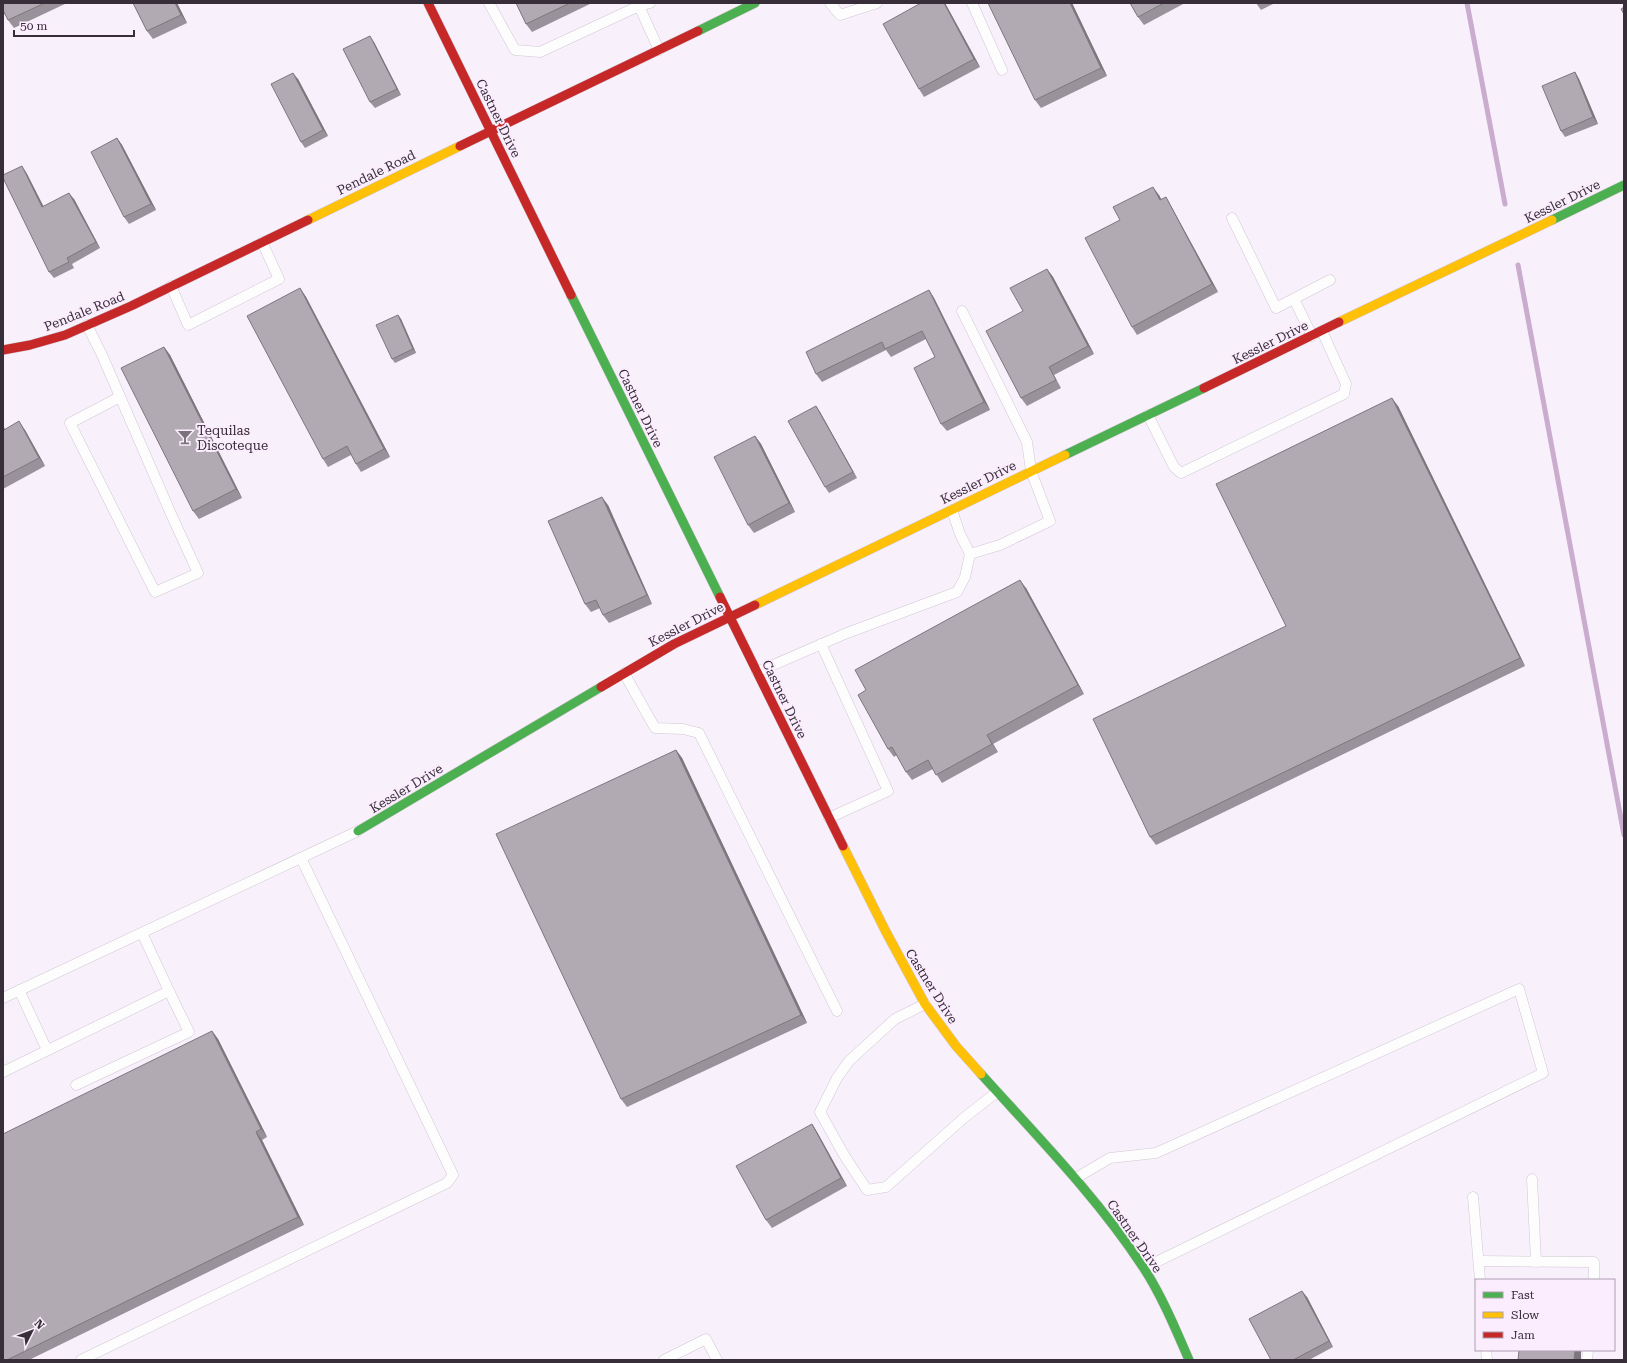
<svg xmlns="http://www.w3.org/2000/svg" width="1627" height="1363" viewBox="0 0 1627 1363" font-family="'Roboto Serif',serif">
	<rect width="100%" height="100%" fill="#f8f0fa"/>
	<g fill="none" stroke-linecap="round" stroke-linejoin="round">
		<g stroke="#caaccf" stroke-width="5">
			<polyline points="1467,3 1505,204"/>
			<polyline points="1518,265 1624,835"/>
		</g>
		<g stroke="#d0c7d2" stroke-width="11">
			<g id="lane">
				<polyline points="489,3 515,50 540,52 639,6 650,3"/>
				<polyline points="830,3 840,15 877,3"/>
				<polyline points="972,3 1002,70"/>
				<polyline points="639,6 659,50"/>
				<polyline points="1232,218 1276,308 1330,280"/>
				<polyline points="171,286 188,325 279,279 262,242"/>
				<polyline points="1294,299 1312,336"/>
				<polyline points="87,325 102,355 171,514 198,573 155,592 70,423 120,397"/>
				<polyline points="1148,415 1174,467 1181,473 1344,394 1346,384 1322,331"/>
				<polyline points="952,510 960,534 970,554 1000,545 1050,521 1031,471 1027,442 962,311"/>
				<polyline points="821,644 888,791 829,818"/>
				<polyline points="757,672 847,633 957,592 965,577 970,554"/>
				<polyline points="624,673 655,728 683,729 699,733 837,1011"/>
				<polyline points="19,990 47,1050"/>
				<polyline points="3,998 358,831"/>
				<polyline points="925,1004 895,1019 849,1061 837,1078 820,1112 844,1155 867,1190 886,1187 965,1117 997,1092"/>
				<polyline points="3,1072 169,991 142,933"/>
				<polyline points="76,1085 189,1032 169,991"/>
				<polyline points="1076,1178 1110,1158 1156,1153 1519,989 1543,1073 1144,1268"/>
				<polyline points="1532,1179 1536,1262"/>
				<polyline points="1473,1197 1480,1280"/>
				<polyline points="1479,1261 1594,1262 1594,1280"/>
				<polyline points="1486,1350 1487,1360"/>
				<polyline points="81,1360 447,1183 453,1175 301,858"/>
				<polyline points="664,1360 706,1339 717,1360"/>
				<polyline points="1587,1360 1588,1350"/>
			</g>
		</g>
		<g stroke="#d0c7d2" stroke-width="10">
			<g id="fast">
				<polyline points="698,31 755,3"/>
				<polyline points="1552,220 1624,185"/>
				<polyline points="571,295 720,597"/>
				<polyline points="1065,455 1204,388"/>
				<polyline points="358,831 601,687"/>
				<path d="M981 1074C1037 1136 1097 1197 1143 1267 1161 1294 1176 1330 1189 1360"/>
			</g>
		</g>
		<g stroke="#d0c7d2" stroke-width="10">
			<g id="slow">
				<polyline points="308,220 460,146"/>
				<polyline points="1339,322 1552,220"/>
				<polyline points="755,605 1065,455"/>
				<polyline points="843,846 886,932 925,1004 956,1046 981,1074"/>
			</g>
		</g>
		<g stroke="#d0c7d2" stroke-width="10">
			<g id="jam">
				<polyline points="428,3 571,295"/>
				<polyline points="460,146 698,31"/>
				<polyline points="3,350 30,345 65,335 131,306 308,220"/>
				<polyline points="1204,388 1339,322"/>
				<polyline points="720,597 843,846"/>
				<polyline points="601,687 674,644 755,605"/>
			</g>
		</g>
		<use href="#lane" stroke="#fefdfe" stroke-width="10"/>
		<use href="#fast" stroke="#4caf50" stroke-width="9"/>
		<use href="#slow" stroke="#ffc107" stroke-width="9"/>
		<use href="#jam" stroke="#c62828" stroke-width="9"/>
	</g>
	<g fill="#99929a">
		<polygon points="3,3 67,3 14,28 8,20 5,14 3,15"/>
		<polygon points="133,3 177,3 187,23 153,39 147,31"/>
		<polygon points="516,3 592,3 532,32 526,24"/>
		<polygon points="945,3 980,67 924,97 919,89"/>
		<polygon points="1072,3 1107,76 1041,108 1035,100"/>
		<polygon points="1130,3 1185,3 1144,25 1138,17"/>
		<polygon points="1256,3 1275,3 1261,10"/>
		<polygon points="374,42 401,95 375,108 370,102"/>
		<polygon points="1575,72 1579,79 1598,124 1565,137 1561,131"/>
		<polygon points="298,79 328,136 305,148 301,142"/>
		<polygon points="117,138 122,145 156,210 129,224 124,217"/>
		<polygon points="26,172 43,207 74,199 100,248 72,264 74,268 54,278 49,272"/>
		<polygon points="1159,195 1161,200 1166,197 1171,206 1218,292 1137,335 1132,327 1120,220"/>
		<polygon points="1047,269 1053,277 1094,354 1054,375 1061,388 1027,406 1021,398 1023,311"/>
		<polygon points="300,288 306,297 390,457 361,472 356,464 351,455 328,467 323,459"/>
		<polygon points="929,290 934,298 990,410 947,431 941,424 935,357 926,339 891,357 886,350 822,382 816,374"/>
		<polygon points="398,315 401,319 416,353 395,363 392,359"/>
		<polygon points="164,347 170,355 242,498 199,519 193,511"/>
		<polygon points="816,406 820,412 857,478 829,493 825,487"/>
		<polygon points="1398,406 1525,666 1156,845 1150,837 1286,626"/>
		<polygon points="3,425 5,429 25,430 45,466 3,489"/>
		<polygon points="755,436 761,444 795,512 754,533 748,525"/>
		<polygon points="608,505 652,604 609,623 603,615 600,608 591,612 585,604"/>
		<polygon points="1026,588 1084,694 993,744 998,752 942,783 933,769 912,780 906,772 897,755 894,757 888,749 866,690"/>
		<polygon points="676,750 682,758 807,1023 627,1107 621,1099"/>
		<polygon points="212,1031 218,1039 267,1137 262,1140 304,1225 29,1360 3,1360"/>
		<polygon points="812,1124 817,1132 847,1186 772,1228 766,1220"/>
		<polygon points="1307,1297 1333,1347 1309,1360 1271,1360"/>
	</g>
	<g fill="#7d777d">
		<polygon points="175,3 177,3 187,23 181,15"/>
		<polygon points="944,3 945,3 980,67 974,59"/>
		<polygon points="1070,3 1072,3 1107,76 1101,68"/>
		<polygon points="370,36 374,42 401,95 397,89"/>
		<polygon points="1575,72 1579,79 1598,124 1593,117"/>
		<polygon points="293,73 298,79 328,136 323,130"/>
		<polygon points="117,138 122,145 156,210 151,204"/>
		<polygon points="22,166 26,172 47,213 42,207"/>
		<polygon points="1153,187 1159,195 1166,208 1160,200"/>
		<polygon points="69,193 74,199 100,248 96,242"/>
		<polygon points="1166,197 1171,206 1218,292 1212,284"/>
		<polygon points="1047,269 1053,277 1094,354 1088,346"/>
		<polygon points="300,288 306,297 390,457 384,449"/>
		<polygon points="929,290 934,298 990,410 984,402"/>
		<polygon points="398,315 401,319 416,353 413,349"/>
		<polygon points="164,347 170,355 242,498 236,489"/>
		<polygon points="1392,398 1398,406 1525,666 1520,658"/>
		<polygon points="816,406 820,412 857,478 853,472"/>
		<polygon points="19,421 25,430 45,466 39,458"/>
		<polygon points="755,436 761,444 795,512 789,503"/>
		<polygon points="602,497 608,505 652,604 647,595"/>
		<polygon points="1020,580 1026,588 1084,694 1078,685"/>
		<polygon points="987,735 993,744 998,752 992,744"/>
		<polygon points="676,750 682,758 807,1023 801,1015"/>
		<polygon points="212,1031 218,1039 267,1137 261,1129"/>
		<polygon points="812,1124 817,1132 847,1186 841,1178"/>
		<polygon points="256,1132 262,1140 304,1225 298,1217"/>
		<polygon points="1302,1291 1307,1297 1333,1347 1329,1341"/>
		<polygon points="1575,1350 1581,1350 1581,1360 1574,1360"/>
	</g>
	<g fill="#b2aab3" stroke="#7d777d">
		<polygon points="3,3 45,3 8,20 3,10"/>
		<polygon points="133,3 175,3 181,15 147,31"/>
		<polygon points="516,3 570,3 526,24"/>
		<polygon points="921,3 944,3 974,59 919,89 883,24"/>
		<polygon points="988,3 1070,3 1101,68 1035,100"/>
		<polygon points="1130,3 1164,3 1138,17"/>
		<polygon points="1624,7 1624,14 1621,9"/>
		<polygon points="370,36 397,89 370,102 343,49"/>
		<polygon points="1575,72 1593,117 1561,131 1542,86"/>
		<polygon points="293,73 323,130 301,142 271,84"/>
		<polygon points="117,138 151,204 124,217 91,152"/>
		<polygon points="22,166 42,207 69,193 96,242 67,258 69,262 49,272 3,178 3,175"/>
		<polygon points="1153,187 1160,200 1166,197 1212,284 1132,327 1085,238 1120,220 1113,207"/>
		<polygon points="1047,269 1088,346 1049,367 1056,380 1021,398 986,331 1023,311 1010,288"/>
		<polygon points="300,288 384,449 356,464 347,446 323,459 247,316"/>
		<polygon points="929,290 984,402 941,424 914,368 935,357 922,331 885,349 882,342 816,374 806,352"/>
		<polygon points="398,315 413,349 392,359 376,325"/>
		<polygon points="164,347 236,489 193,511 121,368"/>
		<polygon points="1392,398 1520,658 1150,837 1093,719 1286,626 1216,484"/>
		<polygon points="816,406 853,472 825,487 788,421"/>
		<polygon points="19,421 39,458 3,477 3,427 4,430"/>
		<polygon points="755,436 789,503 748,525 714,457"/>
		<polygon points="602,497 647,595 603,615 596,600 585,604 548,521"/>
		<polygon points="1020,580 1078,685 987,735 992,744 936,775 928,760 906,772 892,747 888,749 858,695 866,690 855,670"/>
		<polygon points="676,750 801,1015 621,1099 496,834"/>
		<polygon points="212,1031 261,1129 256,1132 298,1217 7,1360 3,1360 3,1134"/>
		<polygon points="812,1124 841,1178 766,1220 736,1166"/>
		<polygon points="1302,1291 1329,1341 1293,1360 1271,1360 1249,1319"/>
		<polygon points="1519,1350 1575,1350 1574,1360 1518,1360"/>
	</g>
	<defs>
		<g id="bar-bare" transform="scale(1.2)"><path d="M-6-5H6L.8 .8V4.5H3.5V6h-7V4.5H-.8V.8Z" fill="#7b727d" stroke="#fbecfe" stroke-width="2.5" paint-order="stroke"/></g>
	</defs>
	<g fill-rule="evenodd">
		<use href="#bar-bare" x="185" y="437"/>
	</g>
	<g text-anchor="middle" stroke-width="4" stroke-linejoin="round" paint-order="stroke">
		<g font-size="13" fill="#382e39" stroke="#fbecfe">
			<text transform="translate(499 118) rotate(64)" y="5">Castner Drive</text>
			<text transform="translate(376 172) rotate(-26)" y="5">Pendale Road</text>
			<text transform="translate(1562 201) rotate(-26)" y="5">Kessler Drive</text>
			<text transform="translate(84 311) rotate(-22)" y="5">Pendale Road</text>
			<text transform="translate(1270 342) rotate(-26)" y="5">Kessler Drive</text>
			<text transform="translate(641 408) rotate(64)" y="5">Castner Drive</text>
			<text transform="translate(978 482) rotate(-26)" y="5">Kessler Drive</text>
			<text transform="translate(686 624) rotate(-27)" y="5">Kessler Drive</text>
			<text transform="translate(785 699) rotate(64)" y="5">Castner Drive</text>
			<text transform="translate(406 788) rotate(-31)" y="5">Kessler Drive</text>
			<text transform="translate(932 986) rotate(58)" y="5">Castner Drive</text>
			<text transform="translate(1135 1236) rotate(55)" y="5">Castner Drive</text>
		</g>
		<g font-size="13" fill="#382e39" stroke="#fbecfe" text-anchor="start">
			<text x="197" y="435">Tequilas<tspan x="197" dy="15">Discoteque</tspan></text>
		</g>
	</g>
	<rect width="1627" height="1363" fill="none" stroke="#382e39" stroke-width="8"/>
	<rect x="1475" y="1279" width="140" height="72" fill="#fbecfe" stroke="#ada0af"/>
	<rect x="1483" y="1292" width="20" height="6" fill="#4caf50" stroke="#ada0af"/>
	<text x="1511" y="1299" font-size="12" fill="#382e39">Fast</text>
	<rect x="1483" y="1312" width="20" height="6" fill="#ffc107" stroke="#ada0af"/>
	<text x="1511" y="1319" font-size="12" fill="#382e39">Slow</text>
	<rect x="1483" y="1332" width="20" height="6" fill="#c62828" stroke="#ada0af"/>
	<text x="1511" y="1339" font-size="12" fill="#382e39">Jam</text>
	<g transform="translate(32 1331) rotate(48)" stroke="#fbecfe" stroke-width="3" paint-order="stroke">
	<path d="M0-3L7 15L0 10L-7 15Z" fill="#382e39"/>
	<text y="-6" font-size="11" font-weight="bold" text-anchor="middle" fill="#382e39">N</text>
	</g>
	<path d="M14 30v6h120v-6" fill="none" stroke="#382e39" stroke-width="2"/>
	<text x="20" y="30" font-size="12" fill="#382e39" stroke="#fbecfe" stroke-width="3" paint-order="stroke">50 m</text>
</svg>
